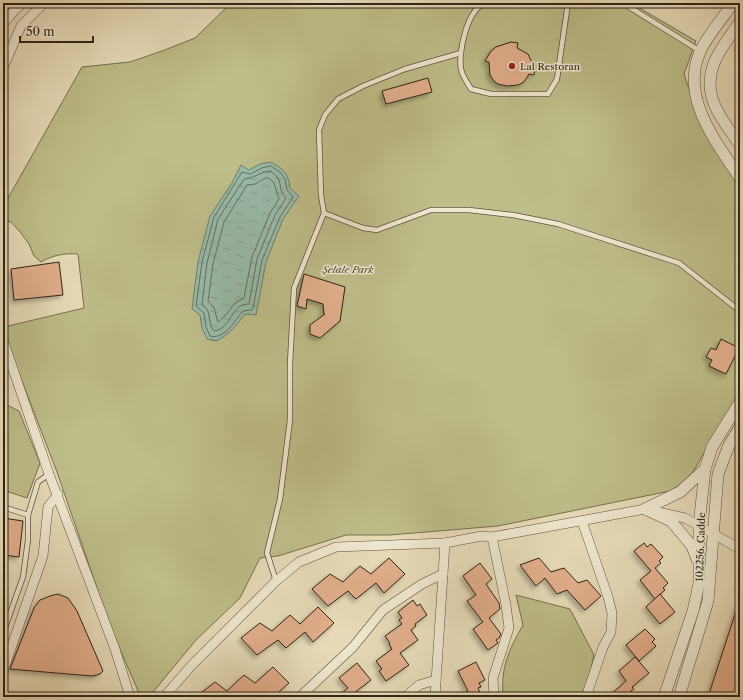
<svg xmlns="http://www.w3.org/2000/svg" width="743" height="700" viewBox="0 0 743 700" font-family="'Libre Caslon Text',serif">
	<defs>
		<pattern id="water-ripples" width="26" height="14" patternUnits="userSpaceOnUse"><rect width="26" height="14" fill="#98bcab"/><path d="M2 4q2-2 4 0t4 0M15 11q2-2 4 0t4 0" fill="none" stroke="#83a192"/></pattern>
		<filter id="shadow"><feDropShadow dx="-3" dy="3" stdDeviation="2" flood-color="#0004"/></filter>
	</defs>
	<rect width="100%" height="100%" fill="#e8ddba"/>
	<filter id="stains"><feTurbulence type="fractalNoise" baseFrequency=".005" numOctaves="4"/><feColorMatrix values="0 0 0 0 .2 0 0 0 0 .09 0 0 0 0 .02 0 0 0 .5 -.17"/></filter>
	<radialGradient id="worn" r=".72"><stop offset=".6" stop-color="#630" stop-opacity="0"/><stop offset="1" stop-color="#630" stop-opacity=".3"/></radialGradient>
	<g fill="#bebe8a" stroke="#767050">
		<path d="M231 3H631L696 41 684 74 700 122 740 189V391L693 472 683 483 670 491 498 526 390 535H346L278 556 260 558 240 598 196 640 149 697H140L136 686 111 629 57 472 12 355 4 327 84 308 78 254C65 253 53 255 41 262L34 256 29 244 21 233 11 222 6 221V216L3 213V207L82 67 130 62 162 51 195 38Z"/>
		<polygon points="3,403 19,411 40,463 27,498 3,490"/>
		<path d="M516 595 570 609 594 655 589 678 581 697H503C501 666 508 652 523 625Z"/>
	</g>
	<path fill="url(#water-ripples)" stroke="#6d7f70" d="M271 162C284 170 288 172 290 188L299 196 283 219 266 262 256 315 245 314C237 325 229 335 216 341L207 339 202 328 200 315 192 309 198 262 210 216 232 183 241 165 249 170 260 164Z"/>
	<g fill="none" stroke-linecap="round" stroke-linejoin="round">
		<g stroke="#627061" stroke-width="1">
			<path d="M271 166 281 173 285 179 287 190 293 197 280 217 262 260 253 309 251 310 243 311C235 320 225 340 210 336L206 327 204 313 196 306 202 262 214 217 242 172 250 174 262 168Z"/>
			<path d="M270 171C280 178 279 179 281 190 282 193 285 196 286 198L275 215 257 259 249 304C246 304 242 305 240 306 230 314 227 330 214 331L211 326 208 311 202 304 207 263 218 219 244 179C256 178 259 172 270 171Z"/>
			<polygon points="266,178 269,178 274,183 279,199 270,213 252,257 244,298 235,303 225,316 218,322 214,308 208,301 213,264 224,222 247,185 255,184"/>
		</g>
	</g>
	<g fill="#e3af8d" stroke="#2d2317" filter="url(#shadow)">
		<polygon points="511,42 518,43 517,48 528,54 535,69 534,75 529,74 524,82 518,85 507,86 498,84 494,81 490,75 489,62 485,61 491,51 496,47"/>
		<polygon points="428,78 432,92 386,104 382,91"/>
		<polygon points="59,262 63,295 14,300 11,269"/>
		<polygon points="304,274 345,287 340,321 320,338 310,334 310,325 325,314 324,314 323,304 307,299 306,309 297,306"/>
		<polygon points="721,339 739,348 726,374 709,366 712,360 706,357 711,348 716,350"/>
		<polygon points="3,518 23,521 19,557 3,555"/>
		<polygon points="644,543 647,547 651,544 663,557 659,561 661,563 655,568 668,583 663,588 665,590 655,599 640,580 651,571 634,551"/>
		<polygon points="389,558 405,574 384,593 376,583 356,599 348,591 328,606 312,589 330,574 343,582 360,566 371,574"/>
		<polygon points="539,558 551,572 564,568 578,583 587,580 601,596 585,610 567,590 557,594 545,578 536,586 520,565"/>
		<polygon points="480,563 492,579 486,584 499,603 500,609 489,618 501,634 499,638 496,640 498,643 488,650 473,629 483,622 467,601 476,595 463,576"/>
		<polygon points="58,594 68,598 77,611 103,671 100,674 93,676 68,674 10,669 34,608 40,600 50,596"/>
		<polygon points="660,594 675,612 660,624 646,607"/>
		<polygon points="413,600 417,606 420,604 427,615 415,624 416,626 411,630 418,640 400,653 409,665 386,681 379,671 382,669 376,661 392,649 389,644 390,643 385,636 402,624 399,620 402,618 398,612"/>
		<polygon points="738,605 740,605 740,697 708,697"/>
		<polygon points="318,607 334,623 313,642 305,632 286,648 278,640 257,655 241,638 260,623 272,631 290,615 300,624"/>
		<polygon points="645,629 655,639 652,642 656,646 639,661 626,645"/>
		<polygon points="635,657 649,673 632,687 634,689 631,691 636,697 608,697 626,681 619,671"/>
		<polygon points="476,662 485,680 479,683 481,687 478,688 482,697 458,697 468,691 458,671"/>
		<polygon points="357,663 371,680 349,697 337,697 348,688 339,678"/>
		<polygon points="273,667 289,683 273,697 264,697 260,692 253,697 196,697 215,682 227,691 244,675 255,683"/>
	</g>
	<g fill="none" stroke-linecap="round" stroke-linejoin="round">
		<g stroke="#5c5240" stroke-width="6">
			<g id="service">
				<path d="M486 3C467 8 458 53 461 69 462 76 468 83 471 89L491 94H548L557 79 568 3"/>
				<polyline points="623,3 700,51"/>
				<polyline points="324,213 363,228 377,230 431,210 469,210 513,215 558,224 679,263 740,311"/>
				<polyline points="3,507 28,515 38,482 49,474"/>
				<polyline points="276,581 267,553 280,499 290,420 290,364 294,288 324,213 321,195 319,130 325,115 338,99 363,86 405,69 461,53"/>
				<polyline points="3,633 23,577 28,540 28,515"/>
			</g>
		</g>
		<g stroke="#5c5240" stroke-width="10">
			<g id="minor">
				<polyline points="3,24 15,10 23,3"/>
				<polyline points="3,68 21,26 44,3"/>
				<polyline points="3,340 49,474 115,649 130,697"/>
				<polyline points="582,521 608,597 612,613 611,632 603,647 586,697"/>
				<polyline points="492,537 506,605 509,628 493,678 494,697"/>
				<polyline points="3,671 43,556 48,507 58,494"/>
				<polyline points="164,697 192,665 276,581 299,562 336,547 445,543"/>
				<polyline points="302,697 303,694 353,647 383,610 422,584 443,574"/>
				<polyline points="405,697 419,685 436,680"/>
				<polyline points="435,697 445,543 482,536 492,537 645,509 685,518 740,549"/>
			</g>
		</g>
		<g stroke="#5c5240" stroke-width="12">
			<g id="tertiary">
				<path d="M733 3C723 18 707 36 700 52 680 97 716 142 740 178"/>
				<path d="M740 22C721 49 700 72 715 106 721 120 732 133 740 145"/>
				<polyline points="645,509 671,521 692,546 697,559"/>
				<polyline points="645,509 680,492 705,469"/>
				<polyline points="664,697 693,611 699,584 699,526 705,469 712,447 740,402"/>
				<polyline points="679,697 708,601 718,474 729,445 740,427"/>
			</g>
		</g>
		<use href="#service" stroke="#f0e9d2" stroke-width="4.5"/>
		<use href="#minor" stroke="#f0e9d2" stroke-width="9"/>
		<use href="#tertiary" stroke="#f0e9d2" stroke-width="11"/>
	</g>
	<circle fill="#8f2418" stroke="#f0e9d2" stroke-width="1.5" cx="512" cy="66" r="4"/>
	<g text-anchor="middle" stroke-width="3" stroke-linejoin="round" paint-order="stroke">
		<g font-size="10" fill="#2d2317" stroke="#f0e9d2" text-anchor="start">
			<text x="520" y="70">Lal Restoran</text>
		</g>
		<g font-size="10" font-style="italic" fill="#514a34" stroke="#f0e9d2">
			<text x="348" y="273">Şelale Park</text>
		</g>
		<g font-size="10" fill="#2d2317" stroke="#f0e9d2">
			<text transform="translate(700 547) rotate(-88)" y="4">102256. Cadde</text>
		</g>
	</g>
	<rect width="743" height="700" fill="none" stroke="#e8ddba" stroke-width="16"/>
	<rect x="4" y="4" width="735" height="692" fill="none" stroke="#2d2317" stroke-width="2"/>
	<rect x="8" y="8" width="727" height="684" fill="none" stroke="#2d2317"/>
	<path d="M20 36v6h73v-6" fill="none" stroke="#2d2317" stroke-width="2"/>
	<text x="26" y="36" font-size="12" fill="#2d2317" stroke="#f0e9d2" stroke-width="3" paint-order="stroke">50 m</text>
	<rect width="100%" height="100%" filter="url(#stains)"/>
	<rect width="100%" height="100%" fill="url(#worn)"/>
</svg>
